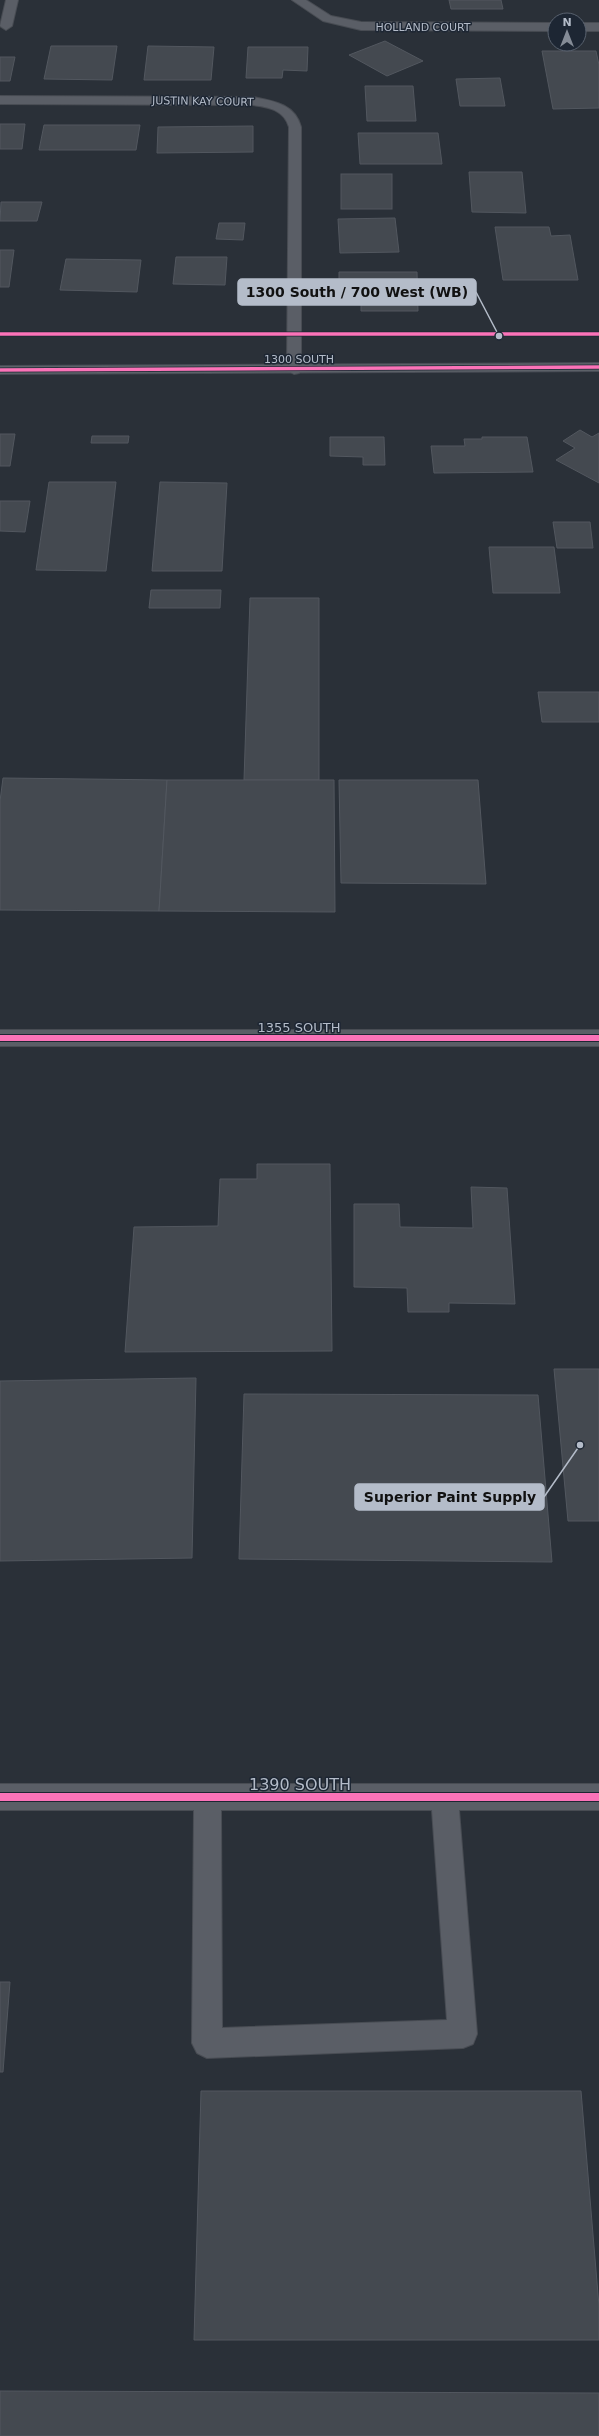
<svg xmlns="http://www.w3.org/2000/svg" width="599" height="2436" viewBox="0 0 599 2436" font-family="'DejaVu Sans',sans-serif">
	<rect width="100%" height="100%" fill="#2a3038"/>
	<g fill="#444950" stroke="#52575f">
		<polygon points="449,0 501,0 503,9 451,9"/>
		<polygon points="385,41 423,61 387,76 349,55"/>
		<polygon points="51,46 117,46 112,80 44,79"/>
		<polygon points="148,46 214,47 211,80 144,80"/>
		<polygon points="248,47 308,47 307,71 283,70 282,78 246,78"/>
		<polygon points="542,51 596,51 599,65 599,108 553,109"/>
		<polygon points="0,57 15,57 10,81 0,81"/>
		<polygon points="500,78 505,106 460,106 456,79"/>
		<polygon points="365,86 413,86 416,121 367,121"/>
		<polygon points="0,124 25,124 22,149 0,149"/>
		<polygon points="44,125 140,125 136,150 39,150"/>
		<polygon points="253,126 253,152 157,153 158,127"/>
		<polygon points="358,133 438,133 442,164 360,164"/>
		<polygon points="469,172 522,172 526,213 472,212"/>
		<rect x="341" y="174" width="51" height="35"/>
		<polygon points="1,202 42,202 37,221 0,221"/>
		<polygon points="395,218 399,252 340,253 338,219"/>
		<polygon points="219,223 245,223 243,240 216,239"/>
		<polygon points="495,227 549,227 551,236 570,235 578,280 503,280"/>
		<polygon points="0,250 14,250 9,287 0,287"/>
		<polygon points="176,257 227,257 225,285 173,284"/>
		<polygon points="66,259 141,260 137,292 60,290"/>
		<polygon points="339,272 417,272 418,311 361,311 361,295 339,295"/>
		<polygon points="580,430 592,437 599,433 599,483 556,460 575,448 563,441"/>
		<polygon points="0,434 15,434 10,466 0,466"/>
		<polygon points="92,436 129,436 128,443 91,443"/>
		<polygon points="330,437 384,437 385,465 363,465 363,457 330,456"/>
		<polygon points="482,437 527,437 533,472 434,473 431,446 465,446 464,439 482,439"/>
		<polygon points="49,482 116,482 106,571 36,570"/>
		<polygon points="160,482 227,483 222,571 152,571"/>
		<polygon points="0,501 30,501 25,532 0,531"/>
		<polygon points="553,522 590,522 593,548 557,548"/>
		<polygon points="489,547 554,547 560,593 493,593"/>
		<polygon points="151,590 221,590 220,608 149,608"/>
		<polygon points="250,598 319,598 319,780 244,780"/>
		<polygon points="538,692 599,692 599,722 542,722"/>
		<polygon points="3,778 167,780 159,911 0,910 0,801"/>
		<polygon points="167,780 334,780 335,912 159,911"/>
		<polygon points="339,780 478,780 486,884 341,883"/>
		<polygon points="257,1164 330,1164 332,1351 125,1352 134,1227 218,1226 220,1179 257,1179"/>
		<polygon points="471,1187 507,1188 515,1304 449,1303 449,1312 408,1312 407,1288 354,1287 354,1204 399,1204 400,1227 473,1228"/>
		<polygon points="554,1369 599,1369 599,1521 568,1521"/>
		<polygon points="196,1378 192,1558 0,1561 0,1381"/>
		<polygon points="244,1394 538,1395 552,1562 239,1559"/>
		<polygon points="0,1982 10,1982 3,2072 0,2072"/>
		<polygon points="201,2091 581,2091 599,2306 599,2340 194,2340"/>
		<polygon points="0,2391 599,2393 599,2436 0,2436"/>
	</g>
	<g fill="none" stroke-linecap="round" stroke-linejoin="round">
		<g stroke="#484c53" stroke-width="2">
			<g id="minor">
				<polygon points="6,0 18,0 12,26 6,30 0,26"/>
				<polygon points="292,0 306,0 331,16 361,22 555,23 555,31 361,30 323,21"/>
				<rect x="579" y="23" width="20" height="8"/>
				<path d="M0 96 253 97C274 101 295 104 301 127V370L299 373 294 374 287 370 289 127C284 110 269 107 253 105L0 104Z"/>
				<rect x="0" y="1030" width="599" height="16"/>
				<path d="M0 1784H599V1810H459L477 2034 473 2044 463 2048 207 2058 197 2053 192 2043 194 1810H0ZM221 1810H432L447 2020 222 2028Z"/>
			</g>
		</g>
		<g stroke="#484c55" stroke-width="2">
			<polygon id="major" points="599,363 599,371 0,374 0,366"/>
		</g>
		<use href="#minor" fill="#5a5e66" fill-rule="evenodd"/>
		<use href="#major" fill="#5c6168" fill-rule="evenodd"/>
		<g stroke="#1d2633" stroke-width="5">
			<g id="cycleway-far2">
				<polyline points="0,334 599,334"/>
				<polyline points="0,370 599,367"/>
			</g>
		</g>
		<g stroke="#1d2633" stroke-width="8">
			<polyline id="cycleway-far1" points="0,1038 599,1038"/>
		</g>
		<g stroke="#1d2633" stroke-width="10">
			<polyline id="cycleway" points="0,1797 599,1797"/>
		</g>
		<use href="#cycleway-far2" stroke="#fb73b8" stroke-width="3.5"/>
		<use href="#cycleway-far1" stroke="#fb73b8" stroke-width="6"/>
		<use href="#cycleway" stroke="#fb73b8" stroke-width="8"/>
	</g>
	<g text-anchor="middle" stroke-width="3" stroke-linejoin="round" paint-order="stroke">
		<g font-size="11" fill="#b4bcc9" stroke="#1d2633">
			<text x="423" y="31">HOLLAND COURT</text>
			<text transform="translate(203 101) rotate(1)" y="4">JUSTIN KAY COURT</text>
			<text x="299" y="363">1300 SOUTH</text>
		</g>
		<g font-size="13" fill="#b4bcc9" stroke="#1d2633">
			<text x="299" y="1032">1355 SOUTH</text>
		</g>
		<g font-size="16" fill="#b4bcc9" stroke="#1d2633">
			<text x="300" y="1790">1390 SOUTH</text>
		</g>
	</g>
	<path fill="none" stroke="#b4bcc9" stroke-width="1.5" d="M499 336L476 292M580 1445L544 1497"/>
	<g fill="#b4bcc9" stroke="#1d2633" stroke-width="1.5">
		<circle cx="499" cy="336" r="4"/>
		<circle cx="580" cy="1445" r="4"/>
	</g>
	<g fill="#b4bcc9" stroke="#b4bcc9" stroke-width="1.5">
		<rect x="238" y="279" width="238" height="26" rx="4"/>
		<rect x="355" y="1484" width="189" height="26" rx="4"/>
	</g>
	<g font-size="14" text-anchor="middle" font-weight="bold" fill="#111">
		<text x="357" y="297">1300 South / 700 West (WB)</text>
		<text x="450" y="1502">Superior Paint Supply</text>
	</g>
	<g transform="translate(567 32)"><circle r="19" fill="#1d2633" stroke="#59626f"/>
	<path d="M0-3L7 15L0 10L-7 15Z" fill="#848b96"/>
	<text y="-6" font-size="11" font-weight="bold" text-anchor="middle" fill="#b4bcc9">N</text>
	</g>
</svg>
